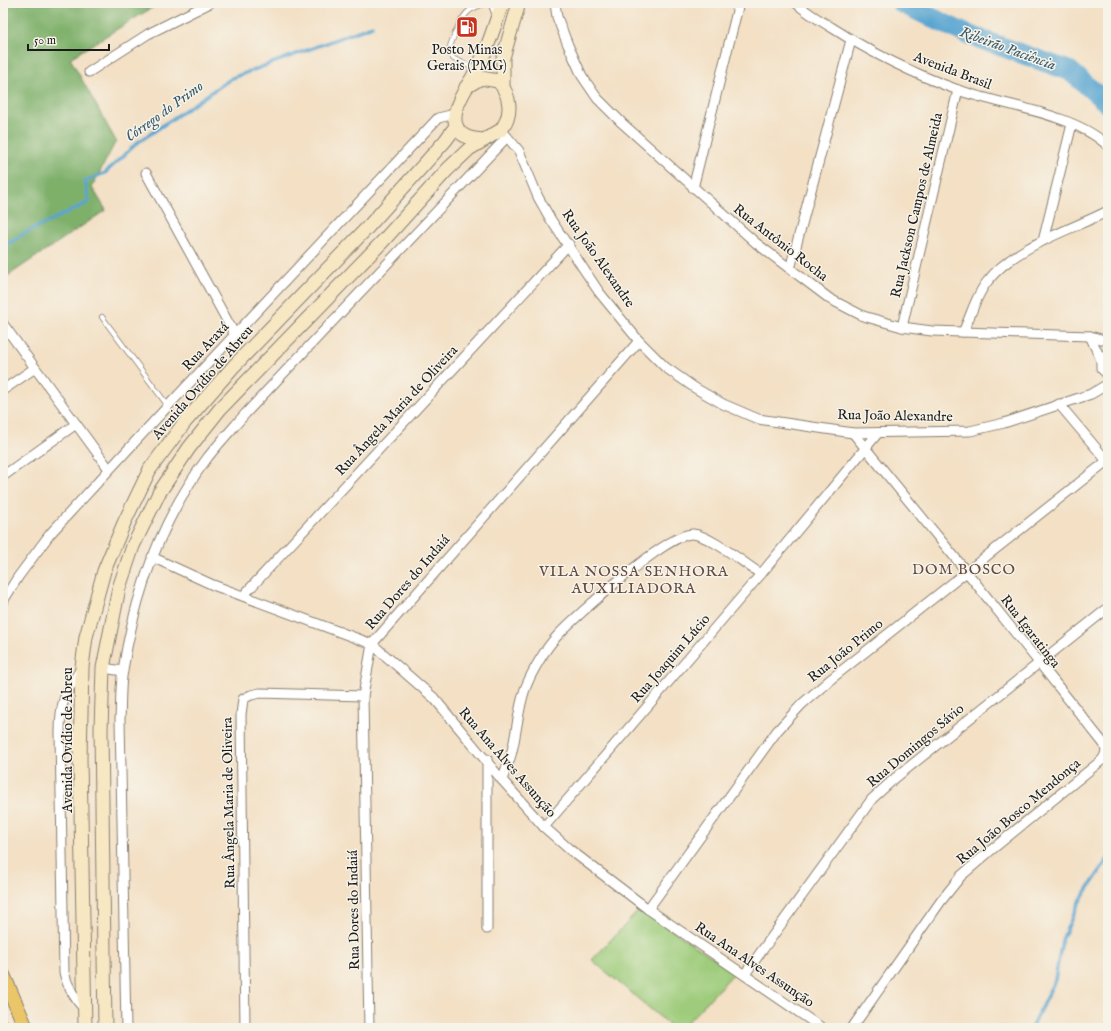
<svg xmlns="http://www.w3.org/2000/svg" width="1111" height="1031" viewBox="0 0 1111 1031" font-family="'IM FELL English',serif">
	<rect width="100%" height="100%" fill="#f7f3e8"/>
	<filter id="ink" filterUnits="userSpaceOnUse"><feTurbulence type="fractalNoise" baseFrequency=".025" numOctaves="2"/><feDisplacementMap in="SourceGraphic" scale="8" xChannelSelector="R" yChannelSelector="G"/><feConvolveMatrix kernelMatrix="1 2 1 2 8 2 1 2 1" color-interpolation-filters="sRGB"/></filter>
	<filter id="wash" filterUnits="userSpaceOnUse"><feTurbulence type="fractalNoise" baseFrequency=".012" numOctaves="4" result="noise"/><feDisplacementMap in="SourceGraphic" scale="16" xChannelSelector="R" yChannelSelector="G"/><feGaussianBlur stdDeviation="0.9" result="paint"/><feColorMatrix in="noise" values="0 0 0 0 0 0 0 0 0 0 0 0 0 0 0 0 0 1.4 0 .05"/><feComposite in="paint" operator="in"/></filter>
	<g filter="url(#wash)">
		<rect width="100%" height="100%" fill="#f3e0c5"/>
		<polygon fill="#9ecc7b" stroke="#5d744c" points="640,909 735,972 682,1028 673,1028 592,960"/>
		<polygon fill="#7eb06b" stroke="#4d6644" points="3,3 160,3 70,58 116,141 92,187 106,210 3,279"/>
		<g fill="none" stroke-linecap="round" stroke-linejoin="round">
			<g stroke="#58a5d1" stroke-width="3.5">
				<polyline points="3,247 23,234 89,202 85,181 105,173 137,143 232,78 372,26"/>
				<polyline points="1031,1028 1055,980 1062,940 1078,904 1108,859"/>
			</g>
			<polyline stroke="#58a5d1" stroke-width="20" points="901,3 966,34 1070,71 1108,104"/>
		</g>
	</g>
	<g filter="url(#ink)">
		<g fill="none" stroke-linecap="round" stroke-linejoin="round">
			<g stroke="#887e70" stroke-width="6">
				<g id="lane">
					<path d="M476 69 454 59 449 54C449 44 461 17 469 11 474 7 481 5 487 3"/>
					<polyline points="102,317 168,406"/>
				</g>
			</g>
			<g stroke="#887e70" stroke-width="11">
				<g id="street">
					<polyline points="493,3 498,17"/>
					<polyline points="555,3 557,17 568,45 582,76 597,98 622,123 756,243 830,299 863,316 902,327 932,331 1090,336 1108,341"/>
					<path d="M796 3C807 13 819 20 831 27 870 52 914 74 958 90 1003 106 1074 113 1108 146"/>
					<polyline points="89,72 148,34 210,3"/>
					<polyline points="504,133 519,151 538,197 551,220 599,292 639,341 665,367 695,388 723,404 758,419 853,433 970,431 1004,423 1091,394 1108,384"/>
					<polyline points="146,173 235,335"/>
					<polyline points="693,188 739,3"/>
					<polyline points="1043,241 1072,124"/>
					<polyline points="790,269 851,40"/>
					<polyline points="3,324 109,469"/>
					<polyline points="902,327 958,90"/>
					<path d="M963 332C971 316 976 295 987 282 1014 246 1069 231 1108 211"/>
					<polyline points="1090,336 1101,360 1101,368 1108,375"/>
					<polyline points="1101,360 1108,352"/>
					<polyline points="3,390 35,368"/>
					<polyline points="1059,404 1107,461"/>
					<polyline points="3,476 76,424"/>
					<polyline points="152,557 213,585 372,644 434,698 502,780 544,827 569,849 648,909 822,1028"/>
					<polyline points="243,596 569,244"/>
					<polyline points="3,601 18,577 50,534 168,406 438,118 455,114"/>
					<path d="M82 667C65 694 60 700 60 733L64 973C68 988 74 998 85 1010"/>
					<polyline points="103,668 123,671"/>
					<polyline points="487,759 487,929"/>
					<path d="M502 780C505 770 510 761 512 751 517 731 518 709 525 689 532 671 545 649 558 635 577 615 670 531 693 534 711 536 745 564 761 574"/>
					<polyline points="544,827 761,574 878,433"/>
					<polyline points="648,909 777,731 802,704 831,679 1108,460"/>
					<polyline points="745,974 872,799 894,779 1108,608"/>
					<path d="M126 1028 120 719C121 703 120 686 123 670 135 594 161 519 208 457 220 442 233 428 246 413L507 137"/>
					<polyline points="245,1028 241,715 243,699 251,695 260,693 363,696"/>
					<polyline points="369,1028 363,696 372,644 639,341"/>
					<path d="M852 1028 941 901 961 876 990 851 1102 760C1106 754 1107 751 1104 744L966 571 853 433"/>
				</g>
			</g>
			<g stroke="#887e70" stroke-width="15">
				<g id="secondary">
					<polyline points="503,86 503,58 519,3"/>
					<path d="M484 140C473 139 460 138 456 125 450 108 470 84 477 69 488 49 495 25 502 3"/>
					<polyline points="85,1028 80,759 82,667 86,637 104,571 124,523 150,469 185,422 233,367 368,227 445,141 456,126"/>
					<path d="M105 1028 101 729 103 668 119 588 133 546 159 493 189 448 220 409 383 241 447 170 469 149 501 130C513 115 511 95 498 81L481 78 466 87"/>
				</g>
			</g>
			<g stroke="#887e70" stroke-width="16">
				<g id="primary">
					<polyline points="3,975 26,1028"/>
					<polyline points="3,1027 4,1028"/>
				</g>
			</g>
			<use href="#lane" stroke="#fff" stroke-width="4.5"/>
			<use href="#street" stroke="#fff" stroke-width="9"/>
			<use href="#secondary" stroke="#f7e8c3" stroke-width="13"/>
			<use href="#primary" stroke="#ebc669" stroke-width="14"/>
		</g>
	</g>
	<defs>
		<g id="fuel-square" transform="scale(1.15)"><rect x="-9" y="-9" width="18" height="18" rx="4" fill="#c8321e" stroke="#f7f3e8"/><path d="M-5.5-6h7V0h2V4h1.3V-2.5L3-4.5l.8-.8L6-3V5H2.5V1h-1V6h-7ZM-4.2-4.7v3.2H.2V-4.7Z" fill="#fff"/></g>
	</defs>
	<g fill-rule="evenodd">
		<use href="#fuel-square" x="467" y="27"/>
	</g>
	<g text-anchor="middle" stroke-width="3" stroke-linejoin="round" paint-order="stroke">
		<g font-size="14" fill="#1c1c1c" stroke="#f7f3e8">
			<text x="467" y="54">Posto Minas<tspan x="467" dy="16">Gerais (PMG)</tspan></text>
		</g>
		<g font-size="14" fill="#1c1c1c" stroke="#f7f3e8">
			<text transform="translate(953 70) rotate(21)" y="5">Avenida Brasil</text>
			<text transform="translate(916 205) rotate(-77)" y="5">Rua Jackson Campos de Almeida</text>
			<text transform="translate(781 242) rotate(38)" y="5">Rua Antônio Rocha</text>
			<text transform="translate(599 258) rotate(55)" y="5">Rua João Alexandre</text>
			<text transform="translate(205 346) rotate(-47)" y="5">Rua Araxá</text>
			<text transform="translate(202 382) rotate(-49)" y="5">Avenida Ovídio de Abreu</text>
			<text transform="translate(396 410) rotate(-47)" y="5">Rua Ângela Maria de Oliveira</text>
			<text transform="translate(895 415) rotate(1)" y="5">Rua João Alexandre</text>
			<text transform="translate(407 582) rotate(-49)" y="5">Rua Dores do Indaiá</text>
			<text transform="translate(1031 631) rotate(52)" y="5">Rua Igaratinga</text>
			<text transform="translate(845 650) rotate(-39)" y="5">Rua João Primo</text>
			<text transform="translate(670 658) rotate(-49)" y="5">Rua Joaquim Lúcio</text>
			<text transform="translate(67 740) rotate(-90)" y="5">Avenida Ovídio de Abreu</text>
			<text transform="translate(915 745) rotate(-40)" y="5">Rua Domingos Sávio</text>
			<text transform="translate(508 762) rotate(49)" y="5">Rua Ana Alves Assunção</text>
			<text transform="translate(228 803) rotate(-91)" y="5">Rua Ângela Maria de Oliveira</text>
			<text transform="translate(1018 811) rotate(-40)" y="5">Rua João Bosco Mendonça</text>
			<text transform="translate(353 910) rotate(-91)" y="5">Rua Dores do Indaiá</text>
			<text transform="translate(755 964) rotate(34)" y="5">Rua Ana Alves Assunção</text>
		</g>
		<g font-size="15" font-style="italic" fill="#375a6d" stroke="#f7f3e8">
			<text transform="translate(1008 48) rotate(20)" y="5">Ribeirão Paciência</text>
			<text transform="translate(164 111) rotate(-36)" y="5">Córrego do Primo</text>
		</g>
		<g font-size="15" letter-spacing="1" fill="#644c45" stroke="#f7f3e8">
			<text x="964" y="574">DOM BOSCO</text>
			<text x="634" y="576">VILA NOSSA SENHORA<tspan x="634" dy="17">AUXILIADORA</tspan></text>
		</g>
	</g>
	<rect width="1111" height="1031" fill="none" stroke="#f7f3e8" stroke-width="16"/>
	<path d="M28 44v6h81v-6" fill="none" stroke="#1c1c1c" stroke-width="2"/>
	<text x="34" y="44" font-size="12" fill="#1c1c1c" stroke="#f7f3e8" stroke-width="3" paint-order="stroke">50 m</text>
</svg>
